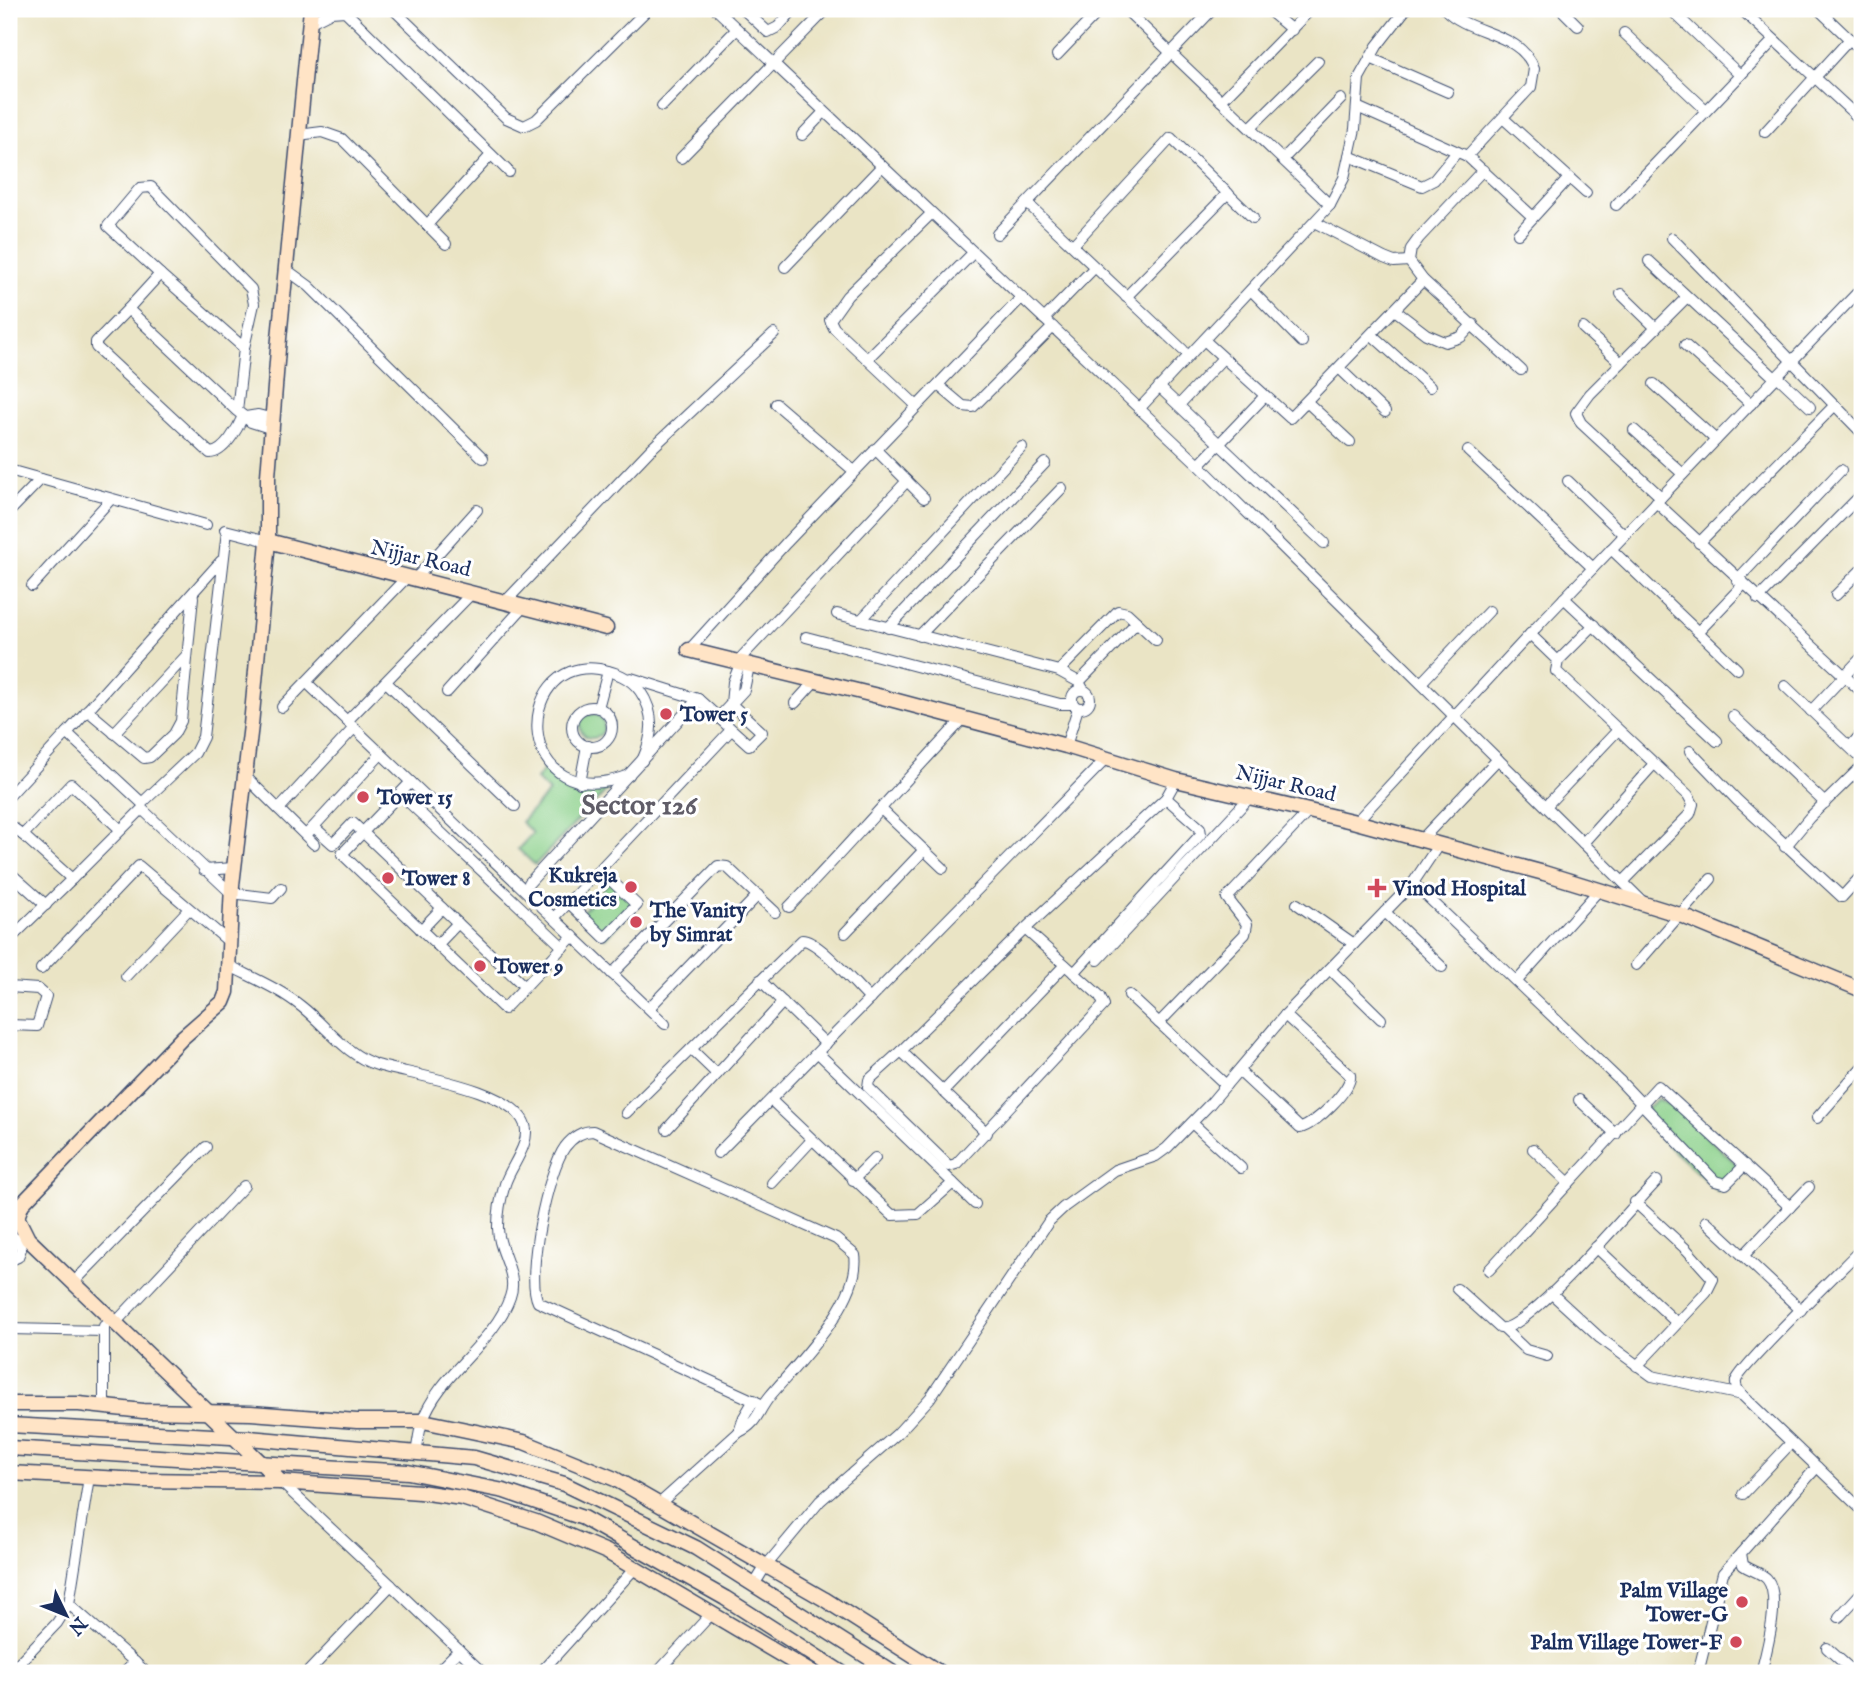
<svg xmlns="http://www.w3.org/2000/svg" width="1871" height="1682" viewBox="0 0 1871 1682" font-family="'IM FELL English',serif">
	<rect width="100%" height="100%" fill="#fff"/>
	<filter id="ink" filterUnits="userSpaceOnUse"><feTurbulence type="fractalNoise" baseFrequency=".0143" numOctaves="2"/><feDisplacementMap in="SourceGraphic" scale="14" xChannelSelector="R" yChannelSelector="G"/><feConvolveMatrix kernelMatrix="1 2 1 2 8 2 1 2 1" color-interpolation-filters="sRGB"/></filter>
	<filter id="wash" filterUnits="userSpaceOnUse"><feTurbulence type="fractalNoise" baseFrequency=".00686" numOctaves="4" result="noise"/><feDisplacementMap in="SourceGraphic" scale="28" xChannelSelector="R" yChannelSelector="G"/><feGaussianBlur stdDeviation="1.57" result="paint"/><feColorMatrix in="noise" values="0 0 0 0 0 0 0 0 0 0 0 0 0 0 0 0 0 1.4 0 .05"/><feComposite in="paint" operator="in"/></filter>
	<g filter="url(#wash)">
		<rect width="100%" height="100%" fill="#eae4c5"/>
		<g fill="#8bd08a" stroke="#538074" stroke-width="2">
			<circle cx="592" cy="726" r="12"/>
			<polygon points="548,765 573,787 608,789 535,865 518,849 533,833 521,822 549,792 536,779"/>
			<polygon points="611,880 637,905 605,938 580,914"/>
			<polygon points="1658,1099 1677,1109 1742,1169 1719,1192 1671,1149 1640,1114"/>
		</g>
	</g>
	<g filter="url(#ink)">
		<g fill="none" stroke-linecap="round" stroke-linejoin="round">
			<g stroke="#3a4a6d" stroke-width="12">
				<g id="street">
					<polyline points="393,9 506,118 524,126 536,120 648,9"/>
					<polyline points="716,9 1199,465 1643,902"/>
					<polyline points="743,9 768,32 778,27 794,9"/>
					<polyline points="1125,9 1330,205"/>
					<polyline points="1267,9 1292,30"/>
					<path d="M1445 9C1469 35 1521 31 1534 69L1531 87 1467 156"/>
					<polyline points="1561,9 1578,26"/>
					<polyline points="1670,9 1740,75"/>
					<polyline points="1741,9 1862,121"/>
					<polyline points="1818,9 1862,51"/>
					<polyline points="311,22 331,12 345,11 509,172"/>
					<polyline points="1624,33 1706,110"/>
					<polyline points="1057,55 1101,9"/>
					<polyline points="1370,58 1448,92"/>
					<polyline points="1221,101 1311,9"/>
					<polyline points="662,106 737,29"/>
					<polyline points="1357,107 1467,156 1533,217"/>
					<polyline points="1503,118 1586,193"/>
					<polyline points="1251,127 1318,61"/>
					<polyline points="1765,132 1850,39"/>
					<polyline points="298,135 322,132 342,139 446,244"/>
					<polyline points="802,135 824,112"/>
					<polyline points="1349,156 1422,186 1434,180 1457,152"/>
					<polyline points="681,158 827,9"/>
					<polyline points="1283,159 1341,99"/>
					<polyline points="1483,170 1419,238 1411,249 1409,261 1423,280 1521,370"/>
					<polyline points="1028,204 1183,350"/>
					<polyline points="1616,205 1774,40"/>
					<polyline points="1316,223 1384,258 1394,262 1409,261"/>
					<polyline points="427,225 491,155"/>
					<polyline points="997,234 1213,9"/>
					<polyline points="1518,234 1569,178"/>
					<polyline points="1672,238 1862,433"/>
					<polyline points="1073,245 1171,138 1253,218"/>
					<polyline points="1649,261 1775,378"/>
					<polyline points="785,267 882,166"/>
					<polyline points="287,270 309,286 483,458"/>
					<polyline points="160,274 108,226 140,188 151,187 251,289 254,304 244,348"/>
					<polyline points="1251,290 1302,342"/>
					<polyline points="1621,294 1656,328"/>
					<polyline points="1126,297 1228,193"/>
					<path d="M128 309 96 342V347L210 453C224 453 238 428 243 416"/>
					<polyline points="1396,311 1426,334 1445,342 1461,337 1473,324"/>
					<polyline points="1044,319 1095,267"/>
					<polyline points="1583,328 1621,363"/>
					<polyline points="1372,335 1430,387"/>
					<polyline points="1204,340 1290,418 1423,280"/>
					<polyline points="1685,345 1751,404"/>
					<polyline points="867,359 973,253"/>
					<polyline points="1340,369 1385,412"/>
					<polyline points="1777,376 1810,407"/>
					<polyline points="1654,384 1716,440"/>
					<polyline points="938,385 963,406 973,407 1053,327"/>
					<polyline points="1159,387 1324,543"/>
					<polyline points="1307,402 1350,442"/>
					<polyline points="776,404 854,471"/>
					<polyline points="1179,405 1223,358"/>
					<polyline points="917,406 834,328 830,320 847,296 931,214"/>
					<polyline points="1139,409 1330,205 1344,178 1355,129 1359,78 1377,46 1406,9"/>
					<polyline points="237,411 244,348 160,274 128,309 237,411 251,422 273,429"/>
					<polyline points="246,417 258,415 274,419"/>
					<polyline points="1634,430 1683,474"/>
					<polyline points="875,449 924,498"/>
					<polyline points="1468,451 1593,568"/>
					<polyline points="1199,465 1264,397"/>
					<polyline points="9,470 206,525"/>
					<polyline points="1568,481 1624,535"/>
					<polyline points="1661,497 1581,423 1576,413 1590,394 1687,297"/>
					<polyline points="1656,502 1862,692"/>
					<polyline points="9,512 41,479"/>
					<polyline points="225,530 268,541"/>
					<polyline points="1699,543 1835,405"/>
					<polyline points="1611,549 1737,669"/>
					<polyline points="221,561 67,733 142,803 195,753 203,737 227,531"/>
					<polyline points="415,579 477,510"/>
					<polyline points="1737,580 1841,470"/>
					<polyline points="32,586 111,499"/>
					<polyline points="1836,595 1862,569"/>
					<polyline points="1564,598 1717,741"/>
					<polyline points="1758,599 1862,494"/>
					<polyline points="507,600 651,449 774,334"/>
					<polyline points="837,614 1059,671 1079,682 1083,689"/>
					<polyline points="861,620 1022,447"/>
					<polyline points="1594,625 1558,661 1556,671 1688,795 1693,804 1690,814 1623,882"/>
					<polyline points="888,628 1045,463"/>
					<polyline points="1698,632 1743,585"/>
					<polyline points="1530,634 1558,661"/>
					<polyline points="919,636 1062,488"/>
					<polyline points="806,637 1060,704 1073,704"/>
					<polyline points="689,650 786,543 1021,298"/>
					<polyline points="736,663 907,481"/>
					<polyline points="1059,671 1118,611 1127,613 1156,640"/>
					<polyline points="631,678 698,699 749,745 762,732 731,704 733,682 740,664"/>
					<polyline points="306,682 665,1024"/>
					<polyline points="386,682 515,806"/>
					<polyline points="1079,682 1137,622"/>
					<polyline points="1421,683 1489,611"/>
					<polyline points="1785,686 1862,759"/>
					<circle cx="1081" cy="699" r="9"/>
					<polyline points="447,692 525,605"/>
					<polyline points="795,703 815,681"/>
					<polyline points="282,707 407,577"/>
					<circle cx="592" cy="727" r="20"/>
					<polyline points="598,708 608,671"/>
					<polyline points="87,710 144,758 150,757 174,734 181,721 193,597"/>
					<polyline points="1811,711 1862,657"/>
					<polyline points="1733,716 1825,803"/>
					<polyline points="718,718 744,690 749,666"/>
					<polyline points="347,721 473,592"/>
					<polyline points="114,733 186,656"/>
					<polyline points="1066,746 1078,708"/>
					<polyline points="1850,747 1862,733"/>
					<polyline points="1690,751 1737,800 1842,897 1862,875"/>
					<path d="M629 775C515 819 510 657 599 669 615 672 630 677 640 691 656 714 653 737 642 761"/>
					<polyline points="245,776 314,844"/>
					<polyline points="411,782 342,854 504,1009 573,936"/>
					<polyline points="580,783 587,746"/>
					<polyline points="400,794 563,947"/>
					<polyline points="9,796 67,733"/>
					<polyline points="1547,805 1618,730"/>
					<polyline points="279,809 354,728"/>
					<polyline points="881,809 943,868"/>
					<polyline points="1356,822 1546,617 1862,288"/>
					<polyline points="9,825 23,835"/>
					<polyline points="314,827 333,844 353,823 525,987"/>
					<polyline points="121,830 71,784 23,835 72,879 142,809 231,893 272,898 281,888"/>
					<polyline points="306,835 381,754"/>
					<polyline points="1421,840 1498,759"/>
					<polyline points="1583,843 1653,765"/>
					<polyline points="1785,847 1809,818 1862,766"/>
					<polyline points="204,870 234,868"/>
					<polyline points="9,872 46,905"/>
					<polyline points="529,883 698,699"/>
					<polyline points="1413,883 1619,1080 1715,1181 1726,1184 1745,1165"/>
					<polyline points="569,903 605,938 637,905 600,870"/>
					<polyline points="1297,904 1354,944"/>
					<path d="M789 907C849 846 904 781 963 719"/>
					<polyline points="1385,912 1442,967"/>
					<polyline points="554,918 731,730"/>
					<polyline points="421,930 442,908"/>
					<polyline points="845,933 924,850"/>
					<polyline points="9,940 72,879"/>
					<polyline points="437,945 458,923"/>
					<polyline points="1098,960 1251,796"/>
					<path d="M228 965C253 978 280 989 302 1007 326 1026 347 1056 377 1065 410 1075 513 1088 525 1125 531 1144 510 1167 505 1184 501 1197 498 1212 498 1226 497 1251 519 1273 510 1297 493 1345 439 1373 422 1422 419 1432 418 1443 416 1453"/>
					<polyline points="1636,965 1711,879"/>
					<polyline points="41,969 139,866 229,942"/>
					<polyline points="1330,969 1381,1019"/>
					<polyline points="1074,973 1201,834 1200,828 1166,798"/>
					<polyline points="612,974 718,866 727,867 775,912"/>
					<polyline points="126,976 189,909"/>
					<polyline points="760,980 826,1044"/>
					<polyline points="1517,981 1600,889"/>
					<polyline points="9,987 38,989 46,996 37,1026 9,1025"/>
					<polyline points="1129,995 1226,1085"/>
					<polyline points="649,1008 758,895"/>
					<polyline points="1159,1023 1245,934 1247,924 1227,898 1310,810"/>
					<polyline points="9,1039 10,1025"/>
					<polyline points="691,1049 717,1074"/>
					<polyline points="901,1051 869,1080 868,1087 949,1166 956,1164 1104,1005 1100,996 1025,929"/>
					<polyline points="818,1053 975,1204"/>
					<path d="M1239 1071 1300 1128C1314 1126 1353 1088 1350 1075L1285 1015"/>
					<polyline points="943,1092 1065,965"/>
					<polyline points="771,1100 892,1215 918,1214 953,1183"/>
					<polyline points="1579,1100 1616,1134"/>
					<path d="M626 1113 802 940C819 940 856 986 870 999"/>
					<polyline points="1817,1118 1862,1067"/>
					<polyline points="1192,1123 1241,1168"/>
					<polyline points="667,1129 783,1002"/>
					<polyline points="987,1133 901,1051 1025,929 1166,798 1176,780"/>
					<polyline points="1533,1149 1569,1183"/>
					<polyline points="718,1153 1107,758"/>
					<polyline points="853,1180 875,1158"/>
					<polyline points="772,1183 812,1140"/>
					<polyline points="1635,1202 1687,1250 1713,1279 1706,1293 1637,1366"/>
					<polyline points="1706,1221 1801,1310"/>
					<polyline points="9,1235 18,1240 21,1249 18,1257 9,1261"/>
					<polyline points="1596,1247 1677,1323"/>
					<path d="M1862 1248C1845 1266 1739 1368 1736 1381 1735 1387 1738 1391 1742 1395L1862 1510"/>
					<polyline points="1743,1256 1809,1187"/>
					<polyline points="1489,1270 1658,1086 1790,1207"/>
					<polyline points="74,1282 206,1147"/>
					<path d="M1457 1289 1500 1328C1525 1335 1633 1205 1657 1181"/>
					<polyline points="1551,1293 1600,1338 1652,1376 1742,1395"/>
					<polyline points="116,1322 244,1186"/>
					<polyline points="9,1329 104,1331"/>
					<polyline points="1505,1330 1526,1350 1547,1356"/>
					<polyline points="104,1407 104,1326"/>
					<polyline points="739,1432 744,1417 754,1400"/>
					<polyline points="282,1483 391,1585"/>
					<polyline points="1743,1494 1791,1443"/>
					<path d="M659 1504 739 1432C758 1423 757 1412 770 1396 797 1364 862 1300 855 1255L836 1239 593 1131C581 1131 572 1138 565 1147 548 1170 525 1276 538 1302L763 1405"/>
					<polyline points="754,1585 765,1567 820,1501 897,1434 930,1398 1049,1221 1064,1207 1115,1170 1156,1156 1167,1148 1210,1104 1285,1015 1413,883 1439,844"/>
					<polyline points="69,1604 147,1673"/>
					<polyline points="1839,1617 1862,1592"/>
					<polyline points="1827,1648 1855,1673"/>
					<polyline points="9,1673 57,1623 69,1604 89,1477"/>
					<polyline points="124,1673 135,1662"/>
					<polyline points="307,1673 391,1585 483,1673"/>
					<polyline points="436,1673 459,1650"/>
					<polyline points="540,1673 636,1567"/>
					<polyline points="657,1673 712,1613"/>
					<polyline points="1698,1673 1723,1573 1741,1553"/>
					<path d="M1761 1673C1766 1653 1782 1597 1767 1579 1762 1573 1750 1570 1743 1565L1741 1553 1817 1467"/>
				</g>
			</g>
			<g stroke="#3a4a6d" stroke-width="17">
				<g id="secondary">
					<polyline points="268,541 606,628"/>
					<polyline points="689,650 886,698 1066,746 1176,780 1356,822 1544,873 1680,915 1862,990"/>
					<polyline points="9,1404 79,1404 143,1411 251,1413 357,1421 423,1421 524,1442 615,1479 824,1599 940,1673"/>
					<polyline points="9,1425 249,1438 474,1458 564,1484 696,1548 893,1673"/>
					<polyline points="9,1448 408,1472 504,1491 583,1518 725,1598 842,1673"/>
					<polyline points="9,1473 141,1480 281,1482 420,1492 462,1498 536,1522 607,1552 812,1673"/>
					<polyline points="281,1482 28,1239 17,1217 22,1204 183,1037 223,1002 227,992 232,885 251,725 268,541 268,476 278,349 311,9"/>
				</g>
			</g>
			<use href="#street" stroke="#fff" stroke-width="10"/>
			<use href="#secondary" stroke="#ffe4c6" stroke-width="14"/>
		</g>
	</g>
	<g fill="#d1495b" stroke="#fff" stroke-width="2.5">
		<circle cx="666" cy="714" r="7"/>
		<circle cx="363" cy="797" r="7"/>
		<circle cx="388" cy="878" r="7"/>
		<circle cx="631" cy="887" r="7"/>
		<path d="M1373.5 877.5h7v7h7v7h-7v7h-7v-7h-7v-7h7z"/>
		<circle cx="636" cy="922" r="7"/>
		<circle cx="480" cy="966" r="7"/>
		<circle cx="1742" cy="1602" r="7"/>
		<circle cx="1736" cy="1642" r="7"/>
	</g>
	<g text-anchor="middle" stroke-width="6" stroke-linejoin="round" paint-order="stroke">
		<g font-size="21" fill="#1b2f5e" stroke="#fff">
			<text transform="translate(421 558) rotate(13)" y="7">Nijjar Road</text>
			<text transform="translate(1286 783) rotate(13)" y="7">Nijjar Road</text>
		</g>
		<g font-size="21" font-weight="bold" fill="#1b2f5e" stroke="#fff" text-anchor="start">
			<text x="680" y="721">Tower 5</text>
			<text x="377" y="804">Tower 15</text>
			<text x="617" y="882" text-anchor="end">Kukreja<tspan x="617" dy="24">Cosmetics</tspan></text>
			<text x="402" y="885">Tower 8</text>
			<text x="1393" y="895">Vinod Hospital</text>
			<text x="650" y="917">The Vanity<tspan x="650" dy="24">by Simrat</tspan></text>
			<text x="494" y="973">Tower 9</text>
			<text x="1728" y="1597" text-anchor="end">Palm Village<tspan x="1728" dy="24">Tower-G</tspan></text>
			<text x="1722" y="1649" text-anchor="end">Palm Village Tower-F</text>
		</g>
		<g font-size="28" font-weight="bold" fill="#605d68" stroke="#fff">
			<text x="639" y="814">Sector 126</text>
		</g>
	</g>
	<rect width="1871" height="1682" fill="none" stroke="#fff" stroke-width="35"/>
	<g transform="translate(66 1615) rotate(133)" stroke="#ffffff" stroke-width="5" paint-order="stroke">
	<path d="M0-5L12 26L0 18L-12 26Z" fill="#1b2f5e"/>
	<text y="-10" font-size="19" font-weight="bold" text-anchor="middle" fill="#1b2f5e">N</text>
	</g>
</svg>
